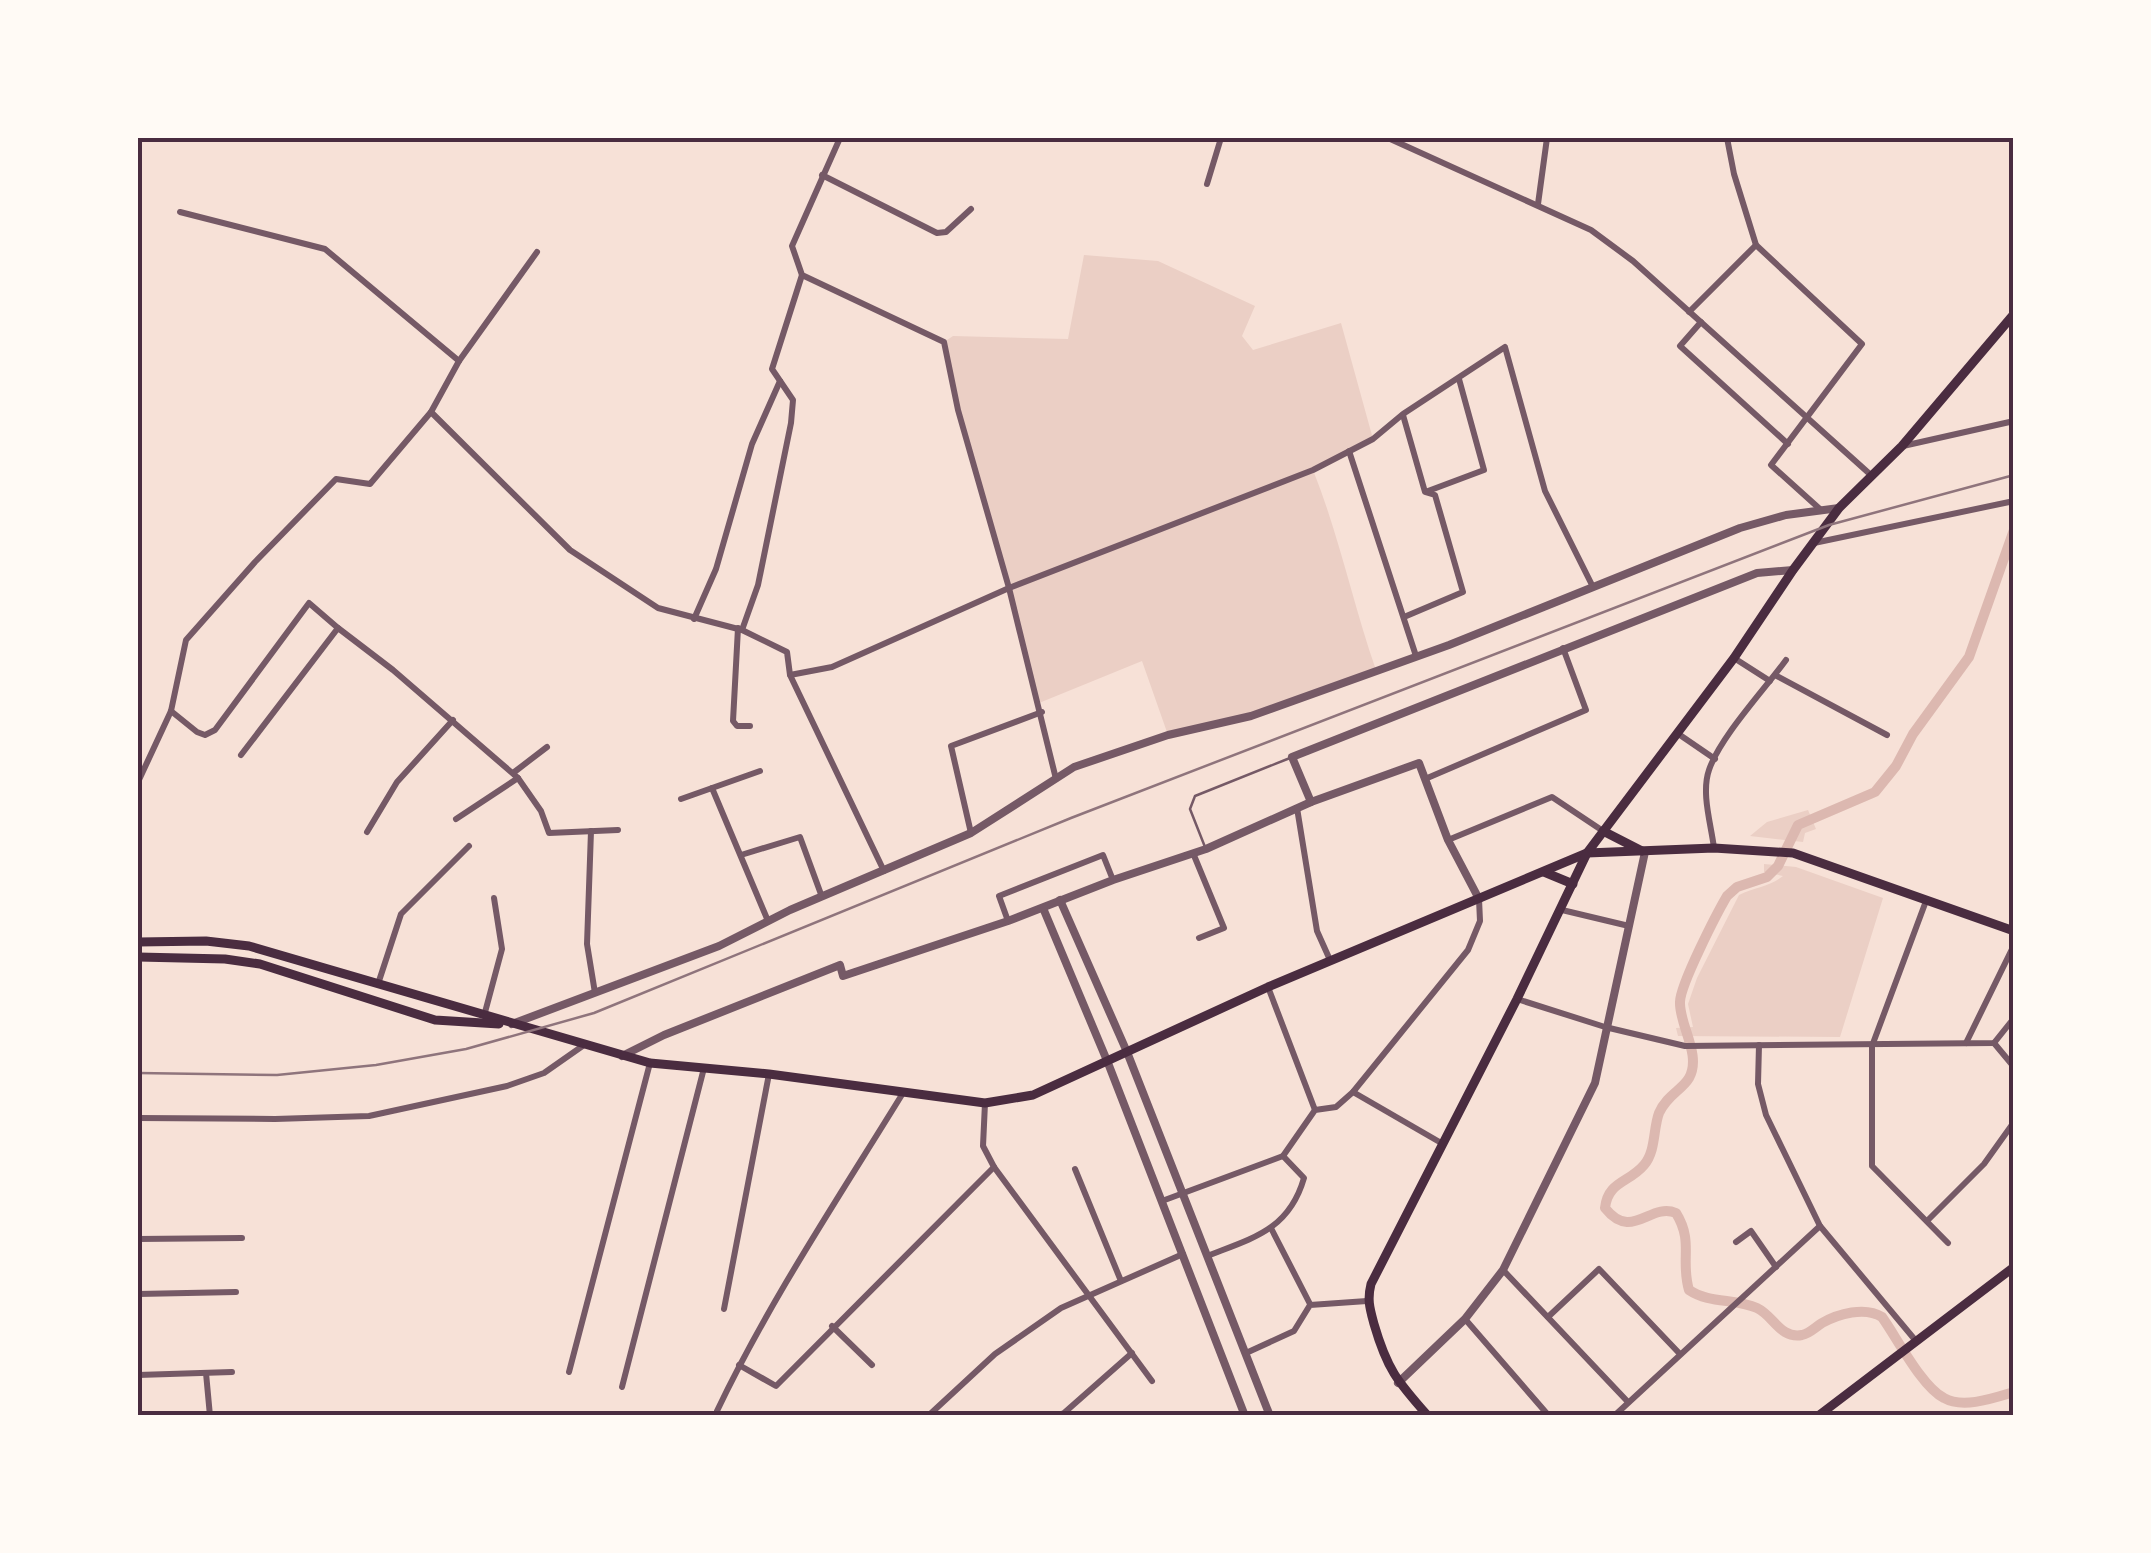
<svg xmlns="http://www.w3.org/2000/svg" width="2151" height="1553" viewBox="0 0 2151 1553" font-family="'Titillium Web',sans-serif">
	<rect width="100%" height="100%" fill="#f7e1d7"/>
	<g fill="#ebcfc5">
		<path d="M1084 255 1158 261 1255 306 1242 336 1253 350 1341 323 1373 439 1313 470C1339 535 1353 604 1376 670L1254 715 1168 735 1142 661 1039 703 958 410 944 342 953 336 1068 339Z"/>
		<polygon points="1808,810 1816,829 1805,833 1803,842 1750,836 1767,822"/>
		<path d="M1764 864 1796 867 1883 898 1840 1037 1678 1036 1676 1028 1693 1027 1688 1004 1697 978 1739 895C1755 887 1769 887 1783 876L1764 872Z"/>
	</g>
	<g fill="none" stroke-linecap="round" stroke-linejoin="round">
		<path stroke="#dcb8b0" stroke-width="10" d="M2014 530 1969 657 1913 734 1896 766 1875 792 1798 825 1778 866 1767 877 1737 887 1727 896C1717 913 1680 985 1680 1002 1679 1025 1702 1055 1689 1078 1682 1090 1667 1095 1659 1113 1653 1129 1656 1151 1644 1165 1629 1183 1608 1181 1605 1208 1632 1242 1650 1202 1676 1213 1694 1242 1680 1260 1689 1290 1710 1304 1735 1298 1757 1308 1774 1316 1780 1339 1802 1335 1810 1333 1814 1328 1822 1323 1838 1314 1865 1306 1882 1317 1897 1338 1922 1387 1944 1398 1963 1409 1994 1398 2014 1392"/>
		<polyline stroke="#755966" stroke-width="2.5" points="1205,847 1190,809 1195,796 1290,758"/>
		<g stroke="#755966" stroke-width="6">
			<polyline points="840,138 792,246 802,275 944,342 958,410 1009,588 1056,779"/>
			<polyline points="1388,138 1591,230 1633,261 1872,476"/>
			<polyline points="1727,138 1734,174 1756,245 1862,344 1771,465 1821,510"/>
			<polyline points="822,175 937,233 946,232 971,209"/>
			<polyline points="1207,184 1221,138"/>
			<polyline points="1538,204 1547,138"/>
			<polyline points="180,212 325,249 459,361"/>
			<polyline points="1689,312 1756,245"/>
			<polyline points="1701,322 1680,346 1788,444"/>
			<polyline points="431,412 570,550 658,608 742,630 787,652 790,675 884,871"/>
			<polyline points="1403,415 1425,492 1435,495 1463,592 1404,617"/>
			<polyline points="1903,446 2014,421"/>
			<polyline points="1349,451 1416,656"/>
			<polyline points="1428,491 1484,470 1459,379"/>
			<polyline points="1814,543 2014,501"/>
			<polyline points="694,619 716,569 752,444 780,381"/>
			<polyline points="738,628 733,721 737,726 750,726"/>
			<polyline points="742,630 758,585 791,423 793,400 772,369 802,275"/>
			<polyline points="1734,658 1770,681"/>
			<polyline points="790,675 832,667 1009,588 1313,470 1373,439 1403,414 1505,347 1545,491 1593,587"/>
			<polyline points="1775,675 1887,735"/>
			<polyline points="171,711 197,732 205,735 215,730 309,603 338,628"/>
			<polyline points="1677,733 1715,759"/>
			<polyline points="241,755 338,628 393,670 518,778 541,811 549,833 618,830"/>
			<polyline points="513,773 547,747"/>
			<polyline points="1425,779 1586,710 1563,648"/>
			<polyline points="138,782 171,711 186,640 255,562 336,479 370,484 431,412 459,361 537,252"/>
			<polyline points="712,788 768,921"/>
			<polyline points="681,799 760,771"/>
			<polyline points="1297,808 1317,931 1330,960"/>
			<polyline points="456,819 518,778"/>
			<polyline points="591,831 587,944 595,993"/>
			<polyline points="367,832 397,782 453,720"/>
			<polyline points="971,833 951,746 1042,712"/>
			<polyline points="1448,840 1552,797 1603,831"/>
			<path d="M1714 848C1711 824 1701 793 1709 770 1720 737 1765 689 1786 660"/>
			<polyline points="1193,853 1224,928 1199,938"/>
			<polyline points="741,855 800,837 822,897"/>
			<polyline points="1926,901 1872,1046 1872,1166 1948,1243"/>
			<polyline points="1562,910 1629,926"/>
			<polyline points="1008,921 999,896 1103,855 1113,880"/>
			<polyline points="378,984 401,914 469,846"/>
			<polyline points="1268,987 1315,1110"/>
			<polyline points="1517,999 1605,1027 1685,1046 1994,1043 2014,1018"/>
			<polyline points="484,1016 502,949 494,898"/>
			<polyline points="1966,1043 2014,945"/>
			<polyline points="1994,1043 2014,1067"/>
			<polyline points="1759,1045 1758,1084 1766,1115 1820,1226 1916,1341"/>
			<polyline points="1353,1092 1443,1144"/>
			<polyline points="985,1103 983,1146 994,1167 1152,1381"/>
			<polyline points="138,1118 275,1119 369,1116 507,1086 544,1073 584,1045"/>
			<polyline points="1075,1169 1121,1281"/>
			<polyline points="1162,1201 1283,1156 1315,1110 1336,1107 1353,1092 1468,950 1480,921 1479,899"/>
			<polyline points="1927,1221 1984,1164 2014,1122"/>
			<polyline points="1272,1230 1310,1304"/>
			<polyline points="138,1239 242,1238"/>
			<polyline points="1736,1242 1751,1231 1776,1267"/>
			<path d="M1207 1256C1253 1238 1289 1230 1304 1178L1283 1156"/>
			<polyline points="1503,1270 1628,1402"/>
			<polyline points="138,1294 236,1292"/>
			<polyline points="724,1309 769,1074"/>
			<polyline points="1548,1317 1599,1269 1679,1353"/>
			<polyline points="1465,1319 1549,1416"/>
			<polyline points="832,1326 872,1365"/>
			<polyline points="1246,1353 1294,1331 1310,1305 1367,1301"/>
			<polyline points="739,1365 776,1386 994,1167"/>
			<polyline points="569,1372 650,1063"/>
			<polyline points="206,1373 210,1416"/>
			<polyline points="138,1375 232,1372"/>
			<polyline points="622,1387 704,1068"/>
			<path d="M717 1411C770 1300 839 1197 903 1093"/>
			<polyline points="928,1416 995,1354 1061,1308 1183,1254"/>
			<polyline points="1057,1416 1064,1413 1132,1353"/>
			<polyline points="1614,1416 1820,1226"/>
		</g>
		<g stroke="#755966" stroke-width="8">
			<polyline points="1311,802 1292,757 1757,573 1793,570"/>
			<polyline points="1060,900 1127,1052 1270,1416"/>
			<polyline points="1043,908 1108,1063 1245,1416"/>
			<polyline points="512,1024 719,946 790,910 971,833 1074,767 1168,735 1251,716 1449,645 1740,528 1786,515 1839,508"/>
			<polyline points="622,1056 664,1035 840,965 843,976 1008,921 1113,880 1206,849 1311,802 1419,763 1448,840 1479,899"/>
			<polyline points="1398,1383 1465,1319 1503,1270 1595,1083 1645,852"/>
		</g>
		<g stroke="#4a2c40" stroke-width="9">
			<polyline points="1587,853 1734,658 1793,570 1839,508 1902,446 2014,314"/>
			<polyline points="1818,1416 2014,1267"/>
		</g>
		<g stroke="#4a2c40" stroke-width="9">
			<polyline points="1603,831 1642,851"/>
			<polyline points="1544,872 1573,884"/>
			<polyline points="138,942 206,941 249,946 650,1063 769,1074 985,1103 1033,1095 1268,987 1587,853 1714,848 1793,853 2014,931"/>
			<polyline points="138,957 225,959 260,964 435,1020 499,1024"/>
			<path d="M1428 1416C1397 1381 1387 1369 1374 1324 1370 1309 1367 1300 1371 1284L1517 999 1587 853"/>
		</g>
		<polyline stroke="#8f747c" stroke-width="2.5" points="138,1073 277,1075 376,1065 466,1049 594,1013 1071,818 1829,525 2014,475"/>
	</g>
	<rect width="2151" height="1553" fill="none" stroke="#fffaf5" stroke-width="280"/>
	<rect x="140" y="140" width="1871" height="1273" fill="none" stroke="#4a2c40" stroke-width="4"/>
</svg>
